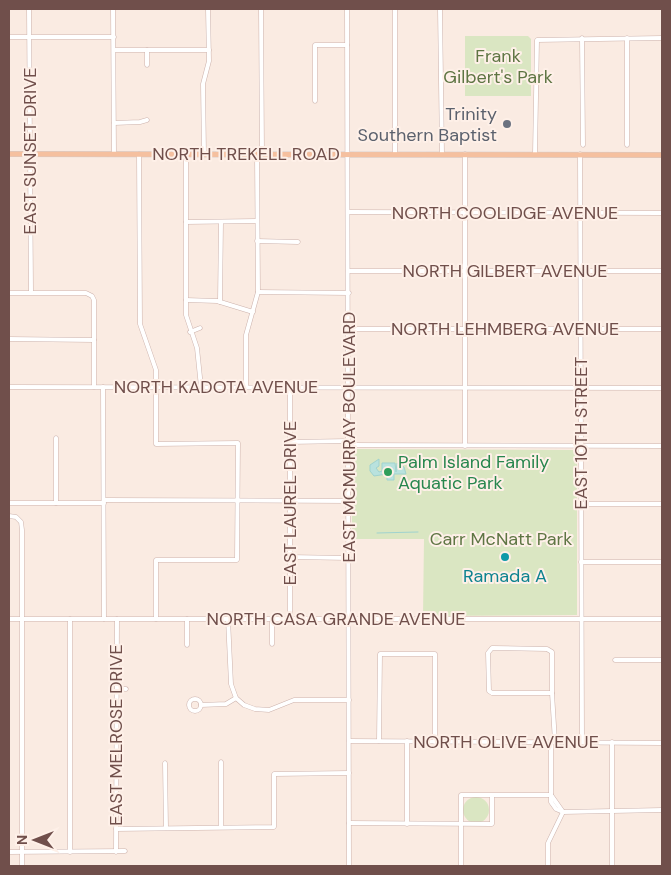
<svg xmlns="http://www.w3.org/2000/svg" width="671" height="875" viewBox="0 0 671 875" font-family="'DM Sans',sans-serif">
	<rect width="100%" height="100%" fill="#faebe2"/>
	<g fill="#dae6c2">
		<polygon points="465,36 528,36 531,39 531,96 465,96"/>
		<polygon points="355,449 577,450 577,615 423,616 424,539 352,539 352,451"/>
		<circle cx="476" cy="810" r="13"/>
	</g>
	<polygon fill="#b9e2de" stroke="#a0d3cf" points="379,459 379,466 376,468 379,472 382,471 382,463 395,463 396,472 397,463 404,467 406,474 394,474 394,480 387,480 387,474 374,476 370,471 370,465"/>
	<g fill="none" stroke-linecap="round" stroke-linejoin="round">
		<polyline stroke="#a0d3cf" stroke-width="1" points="377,533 418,532"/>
		<g stroke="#cdb3ad" stroke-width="5">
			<g id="minor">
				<polyline points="29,9 31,292"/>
				<polyline points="113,9 114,154"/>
				<polyline points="261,9 262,154"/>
				<polyline points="347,9 349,866"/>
				<polyline points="395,9 395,154"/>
				<polyline points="440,9 442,154"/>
				<polyline points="9,37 114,37"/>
				<polyline points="582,38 583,145"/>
				<polyline points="627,38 627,145"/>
				<polyline points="114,50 209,50"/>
				<polyline points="147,50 147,65"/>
				<polyline points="315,101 315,45 347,45"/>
				<polyline points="114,123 140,122 147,120"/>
				<polyline points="139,154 140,324 156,370 156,444 238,443 237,560 156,560 156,619"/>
				<polyline points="186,154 186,315 197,348 201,387"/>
				<polyline points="204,154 203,84 209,61 208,9"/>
				<polyline points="465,154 465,446"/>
				<polyline points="535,154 537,40 662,38"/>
				<polyline points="580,154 582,742"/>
				<polyline points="348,212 662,213"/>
				<polyline points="186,222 257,221"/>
				<polyline points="257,241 298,242"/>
				<polyline points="348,271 662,271"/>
				<polyline points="258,292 349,293"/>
				<polyline points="9,293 86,293 92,296 94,300 94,387"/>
				<polyline points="186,300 217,301 253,312"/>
				<polyline points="220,302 221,222"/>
				<polyline points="349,329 662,329"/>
				<polyline points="190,332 200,328"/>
				<polyline points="9,339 94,340"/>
				<polyline points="9,387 662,388"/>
				<polyline points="103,387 104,619"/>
				<polyline points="246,387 246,335 258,292 257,154"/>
				<polyline points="290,387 290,619"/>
				<polyline points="289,442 349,441"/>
				<polyline points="348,445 662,446"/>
				<polyline points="104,500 349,501"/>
				<polyline points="9,503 104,503"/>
				<polyline points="56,503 56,438"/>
				<polyline points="581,504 662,504"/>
				<polyline points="9,516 16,517 21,522 22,530 22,866"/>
				<polyline points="289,557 349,558"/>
				<polyline points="581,562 662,562"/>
				<polyline points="9,619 662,619"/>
				<polyline points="187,619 187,645"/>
				<polyline points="228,619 231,684 236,698 244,705 255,709 269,710 294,700 349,700"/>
				<polyline points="272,619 272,644"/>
				<polygon points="492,648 547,649 552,652 552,693 492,693 489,691 488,653"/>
				<polyline points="615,660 662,660"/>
				<polyline points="117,688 126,689"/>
				<polyline points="552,693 555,742"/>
				<circle cx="195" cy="705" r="6"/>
				<polyline points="201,705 226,704 236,698"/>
				<polyline points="349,741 662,743"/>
				<polyline points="379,741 380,654 435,654 435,742"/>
				<polyline points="551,742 551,802 556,809 563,812 662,810"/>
				<polyline points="612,742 612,866"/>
				<polyline points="221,762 221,827"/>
				<polyline points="165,763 166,828"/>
				<polyline points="551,795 563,812"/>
				<polyline points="349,823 492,824 492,796"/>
				<polyline points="407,824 407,741"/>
				<polyline points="116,829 274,827 274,774 349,773"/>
				<polyline points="9,852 125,851"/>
				<polyline points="70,852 70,619"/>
				<polyline points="116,852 117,619"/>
				<polyline points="461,866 461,795 551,795"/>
				<polyline points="548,866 548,843 563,812"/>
			</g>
		</g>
		<g stroke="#d4cac9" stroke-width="6">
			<polyline id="major" points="9,154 662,155"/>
		</g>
		<use href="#minor" stroke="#fff" stroke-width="4"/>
		<use href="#major" stroke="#f5c09f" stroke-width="5"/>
	</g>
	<circle fill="#6b7280" stroke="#fef0e8" stroke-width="2" cx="507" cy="124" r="5"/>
	<circle fill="#2e9e5b" stroke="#fef0e8" stroke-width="2" cx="388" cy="472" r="5"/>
	<circle fill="#0f9aa8" stroke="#fef0e8" stroke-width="2" cx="505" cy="557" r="5"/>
	<g text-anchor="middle" stroke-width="4" stroke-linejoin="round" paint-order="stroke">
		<g font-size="18" fill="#5e7543" stroke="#fef0e8">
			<text x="498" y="62">Frank<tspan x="498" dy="21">Gilbert's Park</tspan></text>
			<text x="501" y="545">Carr McNatt Park</text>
		</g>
		<g font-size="18" fill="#5b616d" stroke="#fef0e8" text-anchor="end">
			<text x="497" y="120">Trinity<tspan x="497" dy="21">Southern Baptist</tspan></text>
		</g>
		<g font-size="18" fill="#704f4b" stroke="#fef0e8">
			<text transform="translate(30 151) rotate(-90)" y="6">EAST SUNSET DRIVE</text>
			<text x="246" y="160">NORTH TREKELL ROAD</text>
			<text x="505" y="219">NORTH COOLIDGE AVENUE</text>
			<text x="505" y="277">NORTH GILBERT AVENUE</text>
			<text x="505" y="335">NORTH LEHMBERG AVENUE</text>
			<text x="216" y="393">NORTH KADOTA AVENUE</text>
			<text transform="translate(581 433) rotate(-90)" y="6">EAST 10TH STREET</text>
			<text transform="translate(349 437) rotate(-90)" y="6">EAST MCMURRAY BOULEVARD</text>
			<text transform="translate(290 503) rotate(-90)" y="6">EAST LAUREL DRIVE</text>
			<text x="336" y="625">NORTH CASA GRANDE AVENUE</text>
			<text transform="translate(116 735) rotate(-90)" y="6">EAST MELROSE DRIVE</text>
			<text x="506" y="748">NORTH OLIVE AVENUE</text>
		</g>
		<g font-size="18" fill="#27864d" stroke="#fef0e8" text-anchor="start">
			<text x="398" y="468">Palm Island Family<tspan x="398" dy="21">Aquatic Park</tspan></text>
		</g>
		<g font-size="18" fill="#0d838f" stroke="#fef0e8">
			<text x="505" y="582">Ramada A</text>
		</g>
	</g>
	<rect width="671" height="875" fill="none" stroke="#704f4b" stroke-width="20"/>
	<g transform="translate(35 840) rotate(270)" stroke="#fef0e8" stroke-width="4" paint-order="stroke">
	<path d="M0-4L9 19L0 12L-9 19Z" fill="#704f4b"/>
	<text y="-8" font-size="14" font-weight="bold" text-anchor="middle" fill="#704f4b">N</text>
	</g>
</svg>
